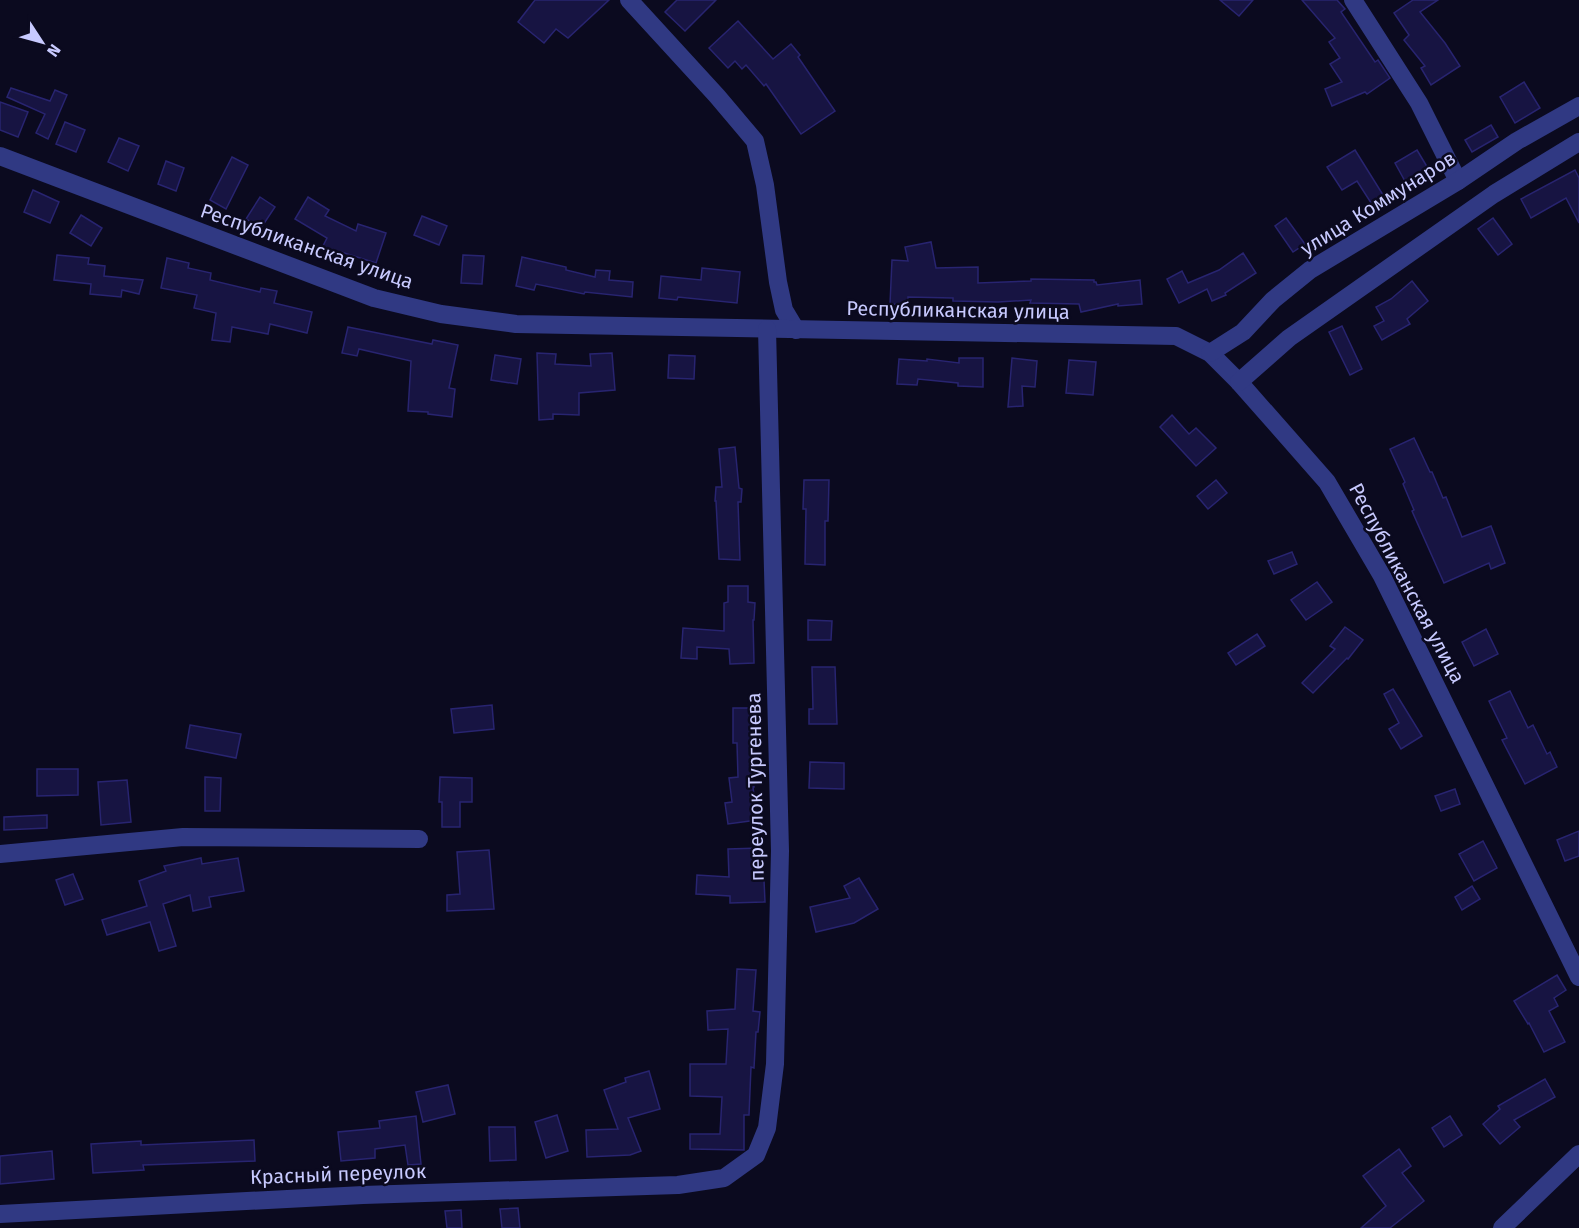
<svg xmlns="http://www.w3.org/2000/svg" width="1579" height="1228" viewBox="0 0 1579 1228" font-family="'Fira Sans',sans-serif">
	<rect width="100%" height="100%" fill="#0b0a1f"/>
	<g fill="#171442" stroke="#282470" stroke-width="1.5">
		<polygon points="535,0 609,0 568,38 556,29 544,43 518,22"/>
		<polygon points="677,0 716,0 685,31 665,12"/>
		<polygon points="1220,0 1253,0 1239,16"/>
		<polygon points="1302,0 1337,0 1345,9 1341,12 1375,62 1378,60 1390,78 1367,94 1365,92 1332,106 1325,89 1342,82 1330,64 1340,58 1329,42 1335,38"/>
		<polygon points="1413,0 1438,0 1420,12 1445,43 1460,66 1431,85 1421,68 1425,66 1404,40 1409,35 1394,13"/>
		<polygon points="738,21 773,59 791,44 800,55 798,57 835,111 801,134 766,84 764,86 746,65 742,69 735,61 728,68 709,48"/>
		<polygon points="1524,82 1540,108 1515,123 1500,97"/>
		<polygon points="11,88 50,101 55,90 67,95 48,139 36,133 45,114 7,97"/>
		<polygon points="0,102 28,112 18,137 0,130"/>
		<polygon points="65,122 85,130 76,152 56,144"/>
		<polygon points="1491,125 1498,137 1472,152 1465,140"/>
		<polygon points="119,138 139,146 128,171 108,162"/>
		<polygon points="1355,150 1385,198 1373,206 1357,181 1342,190 1327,167"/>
		<polygon points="1417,150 1429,170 1406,183 1395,163"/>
		<polygon points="232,157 248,165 226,209 210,200"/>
		<polygon points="166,161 184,168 176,191 158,184"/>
		<polygon points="1575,170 1579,178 1579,223 1566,198 1531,218 1521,199"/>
		<polygon points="33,190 59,202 50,223 24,212"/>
		<polygon points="260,197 275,207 261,228 246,219"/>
		<polygon points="308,197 329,210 325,216 356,231 358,224 386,233 376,263 341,252 339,256 322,248 327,238 295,219"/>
		<polygon points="81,215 102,228 91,246 70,233"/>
		<polygon points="422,216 447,226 439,245 414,235"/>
		<polygon points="1286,218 1305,244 1293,252 1275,226"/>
		<polygon points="1493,218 1512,244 1498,255 1478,229"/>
		<polygon points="931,242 936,268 978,267 978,283 1031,281 1031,279 1094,280 1094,282 1096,282 1097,285 1140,280 1142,304 1118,306 1118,304 1081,312 1079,304 1030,303 1031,300 998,302 953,301 953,298 908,297 908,305 890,304 892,260 908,261 905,247"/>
		<polygon points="1243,253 1256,273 1225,293 1226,295 1212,301 1207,289 1179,303 1167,279 1182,271 1188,283 1219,270"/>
		<polygon points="57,255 89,258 88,264 105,266 104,276 143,280 139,294 122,290 121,297 90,294 91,284 54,280"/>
		<polygon points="463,255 484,256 482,284 461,283"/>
		<polygon points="522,257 566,267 566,270 595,277 596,270 610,271 609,280 633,282 632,297 585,292 584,294 536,284 534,290 516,286"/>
		<polygon points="167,258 189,263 188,268 211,273 210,280 260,292 261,288 277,291 274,303 312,312 307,333 270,324 268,334 232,327 230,342 212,340 216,313 194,308 197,295 161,288"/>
		<polygon points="702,268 740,272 737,303 678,297 677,300 659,298 661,276 701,280"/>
		<polygon points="1412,281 1428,301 1407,319 1410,324 1382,340 1374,326 1384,321 1376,307 1391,299"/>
		<polygon points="1342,326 1362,369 1350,375 1329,332"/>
		<polygon points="348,327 432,344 433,340 458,345 449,388 455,389 452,417 428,414 428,412 408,411 411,361 359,349 357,356 342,353"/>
		<polygon points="537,353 556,354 555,364 591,366 590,354 612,353 615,390 579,393 579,415 553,414 553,419 539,420"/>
		<polygon points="495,355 521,359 517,384 491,380"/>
		<polygon points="669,355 695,356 694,379 668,378"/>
		<polygon points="959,358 983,358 983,387 958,386 958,383 918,379 917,385 897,384 899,359 927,361 927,359 959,363"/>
		<polygon points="1012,358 1037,361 1035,387 1022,386 1023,406 1008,407"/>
		<polygon points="1069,360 1096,362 1093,395 1066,393"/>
		<polygon points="1172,415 1189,434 1196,428 1216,448 1196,466 1160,427"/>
		<polygon points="1414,438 1430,472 1432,472 1443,498 1446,497 1462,537 1491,526 1505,563 1491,569 1489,563 1444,583 1412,511 1414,510 1403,484 1405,482 1390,449"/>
		<polygon points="735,447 739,488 742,489 741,502 738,502 740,560 719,559 716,501 715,501 716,487 722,487 719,449"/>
		<polygon points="804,480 829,480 828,521 825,521 825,565 805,564 806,509 803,509"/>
		<polygon points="1216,480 1227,493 1208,509 1197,496"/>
		<polygon points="1292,552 1297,564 1274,574 1268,561"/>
		<polygon points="1317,582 1332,602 1306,620 1291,600"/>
		<polygon points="728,586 748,586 748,602 755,603 754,620 753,620 754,663 730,664 729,649 697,647 697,659 681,658 683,628 724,631 724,603 728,602"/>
		<polygon points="808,620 832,621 831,640 808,640"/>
		<polygon points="1345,627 1363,640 1348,659 1347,658 1313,693 1302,683 1335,649 1330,646"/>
		<polygon points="1486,629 1498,654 1474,666 1462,642"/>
		<polygon points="1257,634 1265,646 1236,665 1228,653"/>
		<polygon points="812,667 835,667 837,724 809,724 809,709 813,709"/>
		<polygon points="1393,689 1422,736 1401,749 1389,729 1399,723 1384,694"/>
		<polygon points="1510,691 1528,728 1533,725 1547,754 1550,752 1557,767 1525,784 1502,740 1507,738 1489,701"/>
		<polygon points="492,705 494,729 454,733 451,709"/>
		<polygon points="733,708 755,708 755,734 753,734 754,787 753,787 757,820 728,824 725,803 732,802 729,778 738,777 737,743 733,743"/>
		<polygon points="190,725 241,734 236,758 186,748"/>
		<polygon points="810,762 844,763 844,789 809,788"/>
		<polygon points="37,769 78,769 78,795 37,796"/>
		<polygon points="205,777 221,778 220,811 205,811"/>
		<polygon points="440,777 472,778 472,802 460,802 460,827 442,827 442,802 439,802"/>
		<polygon points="127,780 131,822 101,825 98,782"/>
		<polygon points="1455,789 1460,804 1441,811 1435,796"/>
		<polygon points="47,815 47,828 4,830 4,817"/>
		<polygon points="1579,831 1579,856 1565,861 1557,840"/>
		<polygon points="1483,841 1497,868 1474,881 1459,854"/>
		<polygon points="760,848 761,880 764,880 765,902 730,903 730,896 696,894 697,875 729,877 728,849"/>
		<polygon points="489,850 494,909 447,911 447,895 460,894 457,852"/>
		<polygon points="201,858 202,864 238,858 244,891 209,897 211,907 193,911 190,895 163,904 176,946 159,951 150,922 107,935 102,920 147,906 139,881 166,871 164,866"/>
		<polygon points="73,874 83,899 65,905 56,880"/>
		<polygon points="859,878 878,909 854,923 816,932 810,907 850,898 844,886"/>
		<polygon points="1472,886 1480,899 1462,910 1455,897"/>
		<polygon points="737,969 756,970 753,1011 760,1012 758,1032 756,1032 754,1068 751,1067 749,1115 744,1115 744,1150 690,1149 690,1134 720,1134 722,1097 690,1096 690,1064 726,1064 728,1029 708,1030 707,1011 735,1009"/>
		<polygon points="1557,975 1566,990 1554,998 1558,1006 1549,1011 1565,1042 1544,1052 1529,1023 1528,1024 1514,1001"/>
		<polygon points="649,1071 660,1109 628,1118 641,1151 630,1155 587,1157 586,1130 618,1129 604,1090 626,1082 625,1078"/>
		<polygon points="1545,1079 1555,1097 1514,1120 1520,1127 1500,1144 1483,1124 1500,1109 1498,1106"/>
		<polygon points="448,1085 455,1114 423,1122 416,1092"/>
		<polygon points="557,1115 568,1151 546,1158 535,1122"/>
		<polygon points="416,1116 421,1164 408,1165 405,1145 375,1149 375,1158 341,1161 338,1132 380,1128 379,1121"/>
		<polygon points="1450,1116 1462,1135 1444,1147 1432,1128"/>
		<polygon points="489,1127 515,1127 516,1160 490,1161"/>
		<polygon points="254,1140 255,1161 143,1165 144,1170 93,1173 91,1144 141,1141 141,1145"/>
		<polygon points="1399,1149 1411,1166 1402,1173 1424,1201 1390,1228 1361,1228 1386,1206 1363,1176"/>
		<polygon points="52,1151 54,1179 0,1184 0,1156"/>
		<polygon points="518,1208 520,1228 502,1228 500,1209"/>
		<polygon points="461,1210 462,1228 447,1228 445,1211"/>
	</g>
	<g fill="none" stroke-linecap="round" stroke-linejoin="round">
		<g stroke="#303983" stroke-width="18">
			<polyline points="629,0 717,96 755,141 765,185 778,282 784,310 796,330"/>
			<polyline points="1353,0 1419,103 1458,181"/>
			<polyline points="0,156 374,298 441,314 516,324 1176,336 1210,353 1239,382 1327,482 1382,576 1579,977"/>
			<polyline points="1210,353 1243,332 1273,300 1310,270 1458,181 1517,141 1579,106"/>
			<polyline points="1239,382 1289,338 1494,194 1579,142"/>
			<polyline points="0,854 183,837 419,839"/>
			<polyline points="0,1214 363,1195 678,1185 724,1178 756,1155 767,1128 775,1064 780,851 767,329"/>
			<polyline points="1502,1228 1579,1154"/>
		</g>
	</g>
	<g text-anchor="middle" stroke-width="5" stroke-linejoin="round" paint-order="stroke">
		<g font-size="20" fill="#c8caff" stroke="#0b0a1f">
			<text transform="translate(1378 203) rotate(-32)" y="7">улица Коммунаров</text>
			<text transform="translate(307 246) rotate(19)" y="7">Республиканская улица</text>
			<text transform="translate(958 310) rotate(1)" y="7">Республиканская улица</text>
			<text transform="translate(1407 583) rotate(62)" y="7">Республиканская улица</text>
			<text transform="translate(755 787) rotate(-91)" y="7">переулок Тургенева</text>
			<text transform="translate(338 1174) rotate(-2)" y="7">Красный переулок</text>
		</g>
	</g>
	<g transform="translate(42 42) rotate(126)" stroke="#0b0a1f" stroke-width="4.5" paint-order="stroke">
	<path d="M0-4.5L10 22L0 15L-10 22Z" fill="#c8caff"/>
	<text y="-9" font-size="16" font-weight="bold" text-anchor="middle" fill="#c8caff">N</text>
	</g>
</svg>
